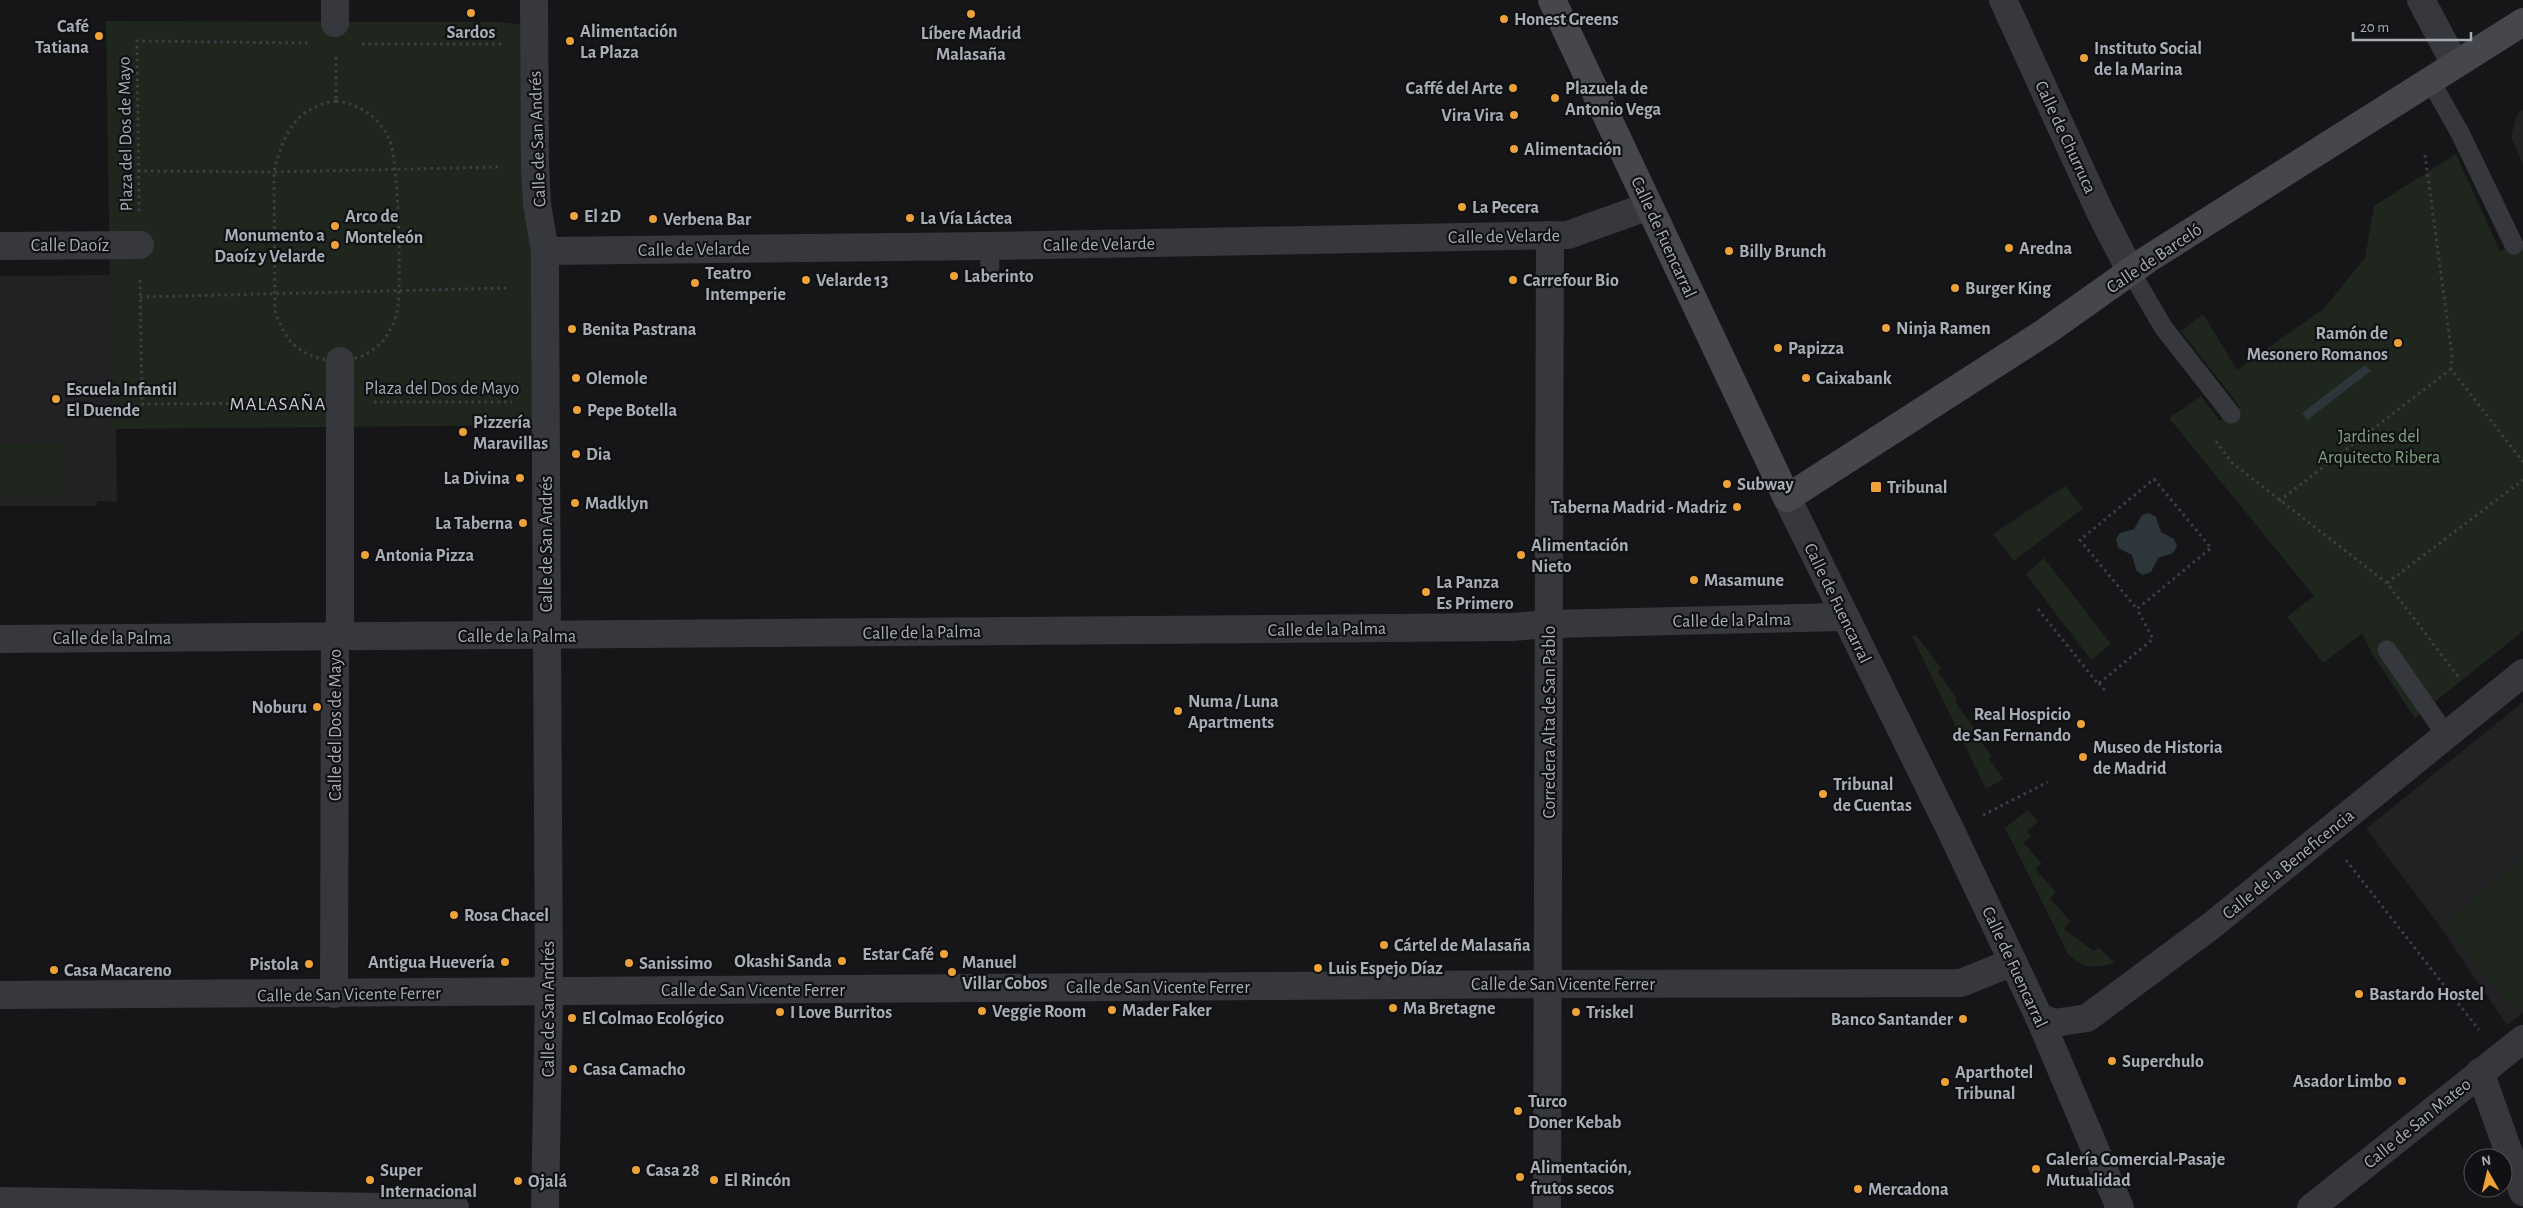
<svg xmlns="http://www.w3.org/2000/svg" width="2523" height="1208" viewBox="0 0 2523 1208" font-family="'Alegreya Sans',sans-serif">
	<rect width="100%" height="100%" fill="#161618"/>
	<g fill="#222225">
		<polygon points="2523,110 2523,165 2511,137 2517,114"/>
		<polygon points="110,275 112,429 116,429 117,502 97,501 97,506 0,506 0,276"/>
		<polygon points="2523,702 2523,1013 2507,1025 2437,922 2366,829"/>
	</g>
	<g fill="#1e261e">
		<polygon points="106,21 500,22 534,26 546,425 112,429"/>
		<polygon points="2456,154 2500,251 2523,241 2523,631 2415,718 2374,657 2362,634 2323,663 2287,617 2314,596 2169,418 2201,396 2220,421 2240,407 2181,331 2203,314 2237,370 2323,309 2365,258 2374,206"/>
		<polygon points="66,442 67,495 0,496 0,443"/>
		<polygon points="2065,486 2083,508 2014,561 1993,534"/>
		<polygon points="2044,558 2111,644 2091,660 2026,574"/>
		<polygon points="1916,635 1941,668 1938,672 1957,699 1955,702 1983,740 1981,742 1992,756 1989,759 2004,779 1986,789 1912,636"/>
		<path d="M2028 810 2038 822 2027 830 2031 837 2023 842 2042 864 2035 869 2056 892 2050 898 2070 921 2064 929 2094 951 2098 947 2115 963C2094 968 2084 970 2068 954L2005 828Z"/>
		<polygon points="2523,857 2523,1003 2514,1011 2442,924"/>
	</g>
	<g fill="#2c363b">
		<polygon points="2365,365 2371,371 2307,420 2302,413"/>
		<polygon points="2149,513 2156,517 2161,532 2174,539 2177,546 2173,553 2158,558 2151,572 2142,575 2136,570 2132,555 2118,548 2116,539 2120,533 2134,529 2142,515"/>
	</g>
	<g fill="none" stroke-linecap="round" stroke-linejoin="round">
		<g stroke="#3d3f44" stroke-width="3" stroke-dasharray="2.5 4" stroke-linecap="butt">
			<polyline points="362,44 501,44"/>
			<polyline points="336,57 336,101"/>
			<path d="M336 101C361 105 378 116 389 139 399 159 401 278 398 305 397 313 395 322 390 330 372 366 321 370 293 344 284 335 279 322 275 311L274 172C283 135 295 107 336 101Z"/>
			<polyline points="2425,155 2452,355 2451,369 2523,462"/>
			<polyline points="138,171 274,172 500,167"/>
			<polyline points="139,211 137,41 308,43"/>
			<polyline points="140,280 142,404 305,403"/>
			<polyline points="140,297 510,288"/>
			<polyline points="374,402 512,402"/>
			<polyline points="2216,441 2231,462 2387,583 2460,679"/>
			<polygon points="2154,479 2211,548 2137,609 2080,540"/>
			<polyline points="2279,501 2451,369"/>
			<polyline points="2387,583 2523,480"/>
			<polyline points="2038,609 2098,684 2153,639 2137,609"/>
			<polyline points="2099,683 2106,692"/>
			<polyline points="1983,815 2048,782"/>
			<polyline points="2346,860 2479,1030"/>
		</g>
		<g stroke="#37383d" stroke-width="19">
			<polyline points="2430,80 2460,133 2514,245"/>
			<polyline points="989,246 990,267"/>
			<polyline points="2131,272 2163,327 2231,414"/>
			<polyline points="2387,650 2446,735"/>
		</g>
		<g stroke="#37383d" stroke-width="28">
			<polyline points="335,0 335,23"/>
			<polyline points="534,0 535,166 537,204 545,251 545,287 549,991 545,1208"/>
			<polyline points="2003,0 2101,214 2131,272"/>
			<polyline points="2421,0 2455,64"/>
			<polyline points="0,246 140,245"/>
			<polyline points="545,251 989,246 1568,235 1649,206"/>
			<polyline points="1787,498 1951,831 2039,1017 2120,1208"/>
			<polyline points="0,639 1512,627 1549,624 1845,617"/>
			<polyline points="334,994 335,636 340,624 340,361"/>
			<polyline points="0,995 1548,984 1961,983 2013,962"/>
			<polyline points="2039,1017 2054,1023 2087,1018 2211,926 2523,673"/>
			<polyline points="2480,1072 2523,1192"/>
			<polyline points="0,1201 455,1208"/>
			<polyline points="1547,1208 1550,235"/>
			<polyline points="2311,1208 2523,1039"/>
		</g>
		<polyline stroke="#45474d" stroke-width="28" points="1552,0 1787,498 2045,332 2148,259 2523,22"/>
	</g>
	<g fill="#eea238" stroke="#111113" stroke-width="2">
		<circle cx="471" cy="13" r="5"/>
		<circle cx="971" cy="14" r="5"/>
		<circle cx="1504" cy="19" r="5"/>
		<circle cx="99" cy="36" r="5"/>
		<circle cx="570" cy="41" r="5"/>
		<circle cx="2084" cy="58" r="5"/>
		<circle cx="1513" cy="88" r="5"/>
		<circle cx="1555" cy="98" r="5"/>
		<circle cx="1514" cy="115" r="5"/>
		<circle cx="1514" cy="149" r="5"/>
		<circle cx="1462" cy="207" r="5"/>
		<circle cx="574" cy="216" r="5"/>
		<circle cx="910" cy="218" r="5"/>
		<circle cx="653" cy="219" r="5"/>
		<circle cx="335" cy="226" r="5"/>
		<circle cx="335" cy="245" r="5"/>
		<circle cx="2009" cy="248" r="5"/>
		<circle cx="1729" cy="251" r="5"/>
		<circle cx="954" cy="276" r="5"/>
		<circle cx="806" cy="280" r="5"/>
		<circle cx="1513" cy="280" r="5"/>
		<circle cx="695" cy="283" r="5"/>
		<circle cx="1955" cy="288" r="5"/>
		<circle cx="1886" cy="328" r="5"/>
		<circle cx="572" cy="329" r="5"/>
		<circle cx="2398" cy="343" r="5"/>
		<circle cx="1778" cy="348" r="5"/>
		<circle cx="576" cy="378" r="5"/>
		<circle cx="1806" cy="378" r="5"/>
		<circle cx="56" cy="399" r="5"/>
		<circle cx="577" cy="410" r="5"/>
		<circle cx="463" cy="432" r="5"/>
		<circle cx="576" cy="454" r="5"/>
		<circle cx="520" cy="478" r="5"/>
		<circle cx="1727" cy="484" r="5"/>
		<rect x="1870" y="481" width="12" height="12" rx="2.5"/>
		<circle cx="575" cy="503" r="5"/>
		<circle cx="1737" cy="507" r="5"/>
		<circle cx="523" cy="523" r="5"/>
		<circle cx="365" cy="555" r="5"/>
		<circle cx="1521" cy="555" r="5"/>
		<circle cx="1694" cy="580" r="5"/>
		<circle cx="1426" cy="592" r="5"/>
		<circle cx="317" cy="707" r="5"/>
		<circle cx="1178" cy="711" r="5"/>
		<circle cx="2081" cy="724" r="5"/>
		<circle cx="2083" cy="757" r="5"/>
		<circle cx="1823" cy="794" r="5"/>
		<circle cx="454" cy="915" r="5"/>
		<circle cx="1384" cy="945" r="5"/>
		<circle cx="944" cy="954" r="5"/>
		<circle cx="842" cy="961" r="5"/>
		<circle cx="505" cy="962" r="5"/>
		<circle cx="629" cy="963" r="5"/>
		<circle cx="309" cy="964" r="5"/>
		<circle cx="1318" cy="968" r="5"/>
		<circle cx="54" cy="970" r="5"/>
		<circle cx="952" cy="972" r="5"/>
		<circle cx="2359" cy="994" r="5"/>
		<circle cx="1393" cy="1008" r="5"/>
		<circle cx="1112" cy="1010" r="5"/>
		<circle cx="982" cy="1011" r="5"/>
		<circle cx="780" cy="1012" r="5"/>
		<circle cx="1576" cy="1012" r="5"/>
		<circle cx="572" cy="1018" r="5"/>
		<circle cx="1963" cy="1019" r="5"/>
		<circle cx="2112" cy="1061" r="5"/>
		<circle cx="573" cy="1069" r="5"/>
		<circle cx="2402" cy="1081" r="5"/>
		<circle cx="1945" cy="1082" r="5"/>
		<circle cx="1518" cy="1111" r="5"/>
		<circle cx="2036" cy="1169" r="5"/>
		<circle cx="636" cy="1170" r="5"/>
		<circle cx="1520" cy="1177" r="5"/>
		<circle cx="370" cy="1180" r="5"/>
		<circle cx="714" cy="1180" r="5"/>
		<circle cx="518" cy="1181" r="5"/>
		<circle cx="1858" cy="1189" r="5"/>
	</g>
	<g text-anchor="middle" stroke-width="4.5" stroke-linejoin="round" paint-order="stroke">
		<g font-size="18" font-weight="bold" fill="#a8aeb7" stroke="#111113" text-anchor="start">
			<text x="1514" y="25">Honest Greens</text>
			<text x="89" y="32" text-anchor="end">Café<tspan x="89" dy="21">Tatiana</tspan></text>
			<text x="580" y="37">Alimentación<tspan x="580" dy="21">La Plaza</tspan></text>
			<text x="471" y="38" text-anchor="middle">Sardos</text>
			<text x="971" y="39" text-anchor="middle">Líbere Madrid<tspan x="971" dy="21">Malasaña</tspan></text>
			<text x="2094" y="54">Instituto Social<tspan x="2094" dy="21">de la Marina</tspan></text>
			<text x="1503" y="94" text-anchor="end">Caffé del Arte</text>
			<text x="1565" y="94">Plazuela de<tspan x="1565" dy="21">Antonio Vega</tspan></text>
			<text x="1504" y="121" text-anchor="end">Vira Vira</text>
			<text x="1524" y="155">Alimentación</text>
			<text x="1472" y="213">La Pecera</text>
			<text x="345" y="222">Arco de<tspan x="345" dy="21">Monteleón</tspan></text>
			<text x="584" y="222">El 2D</text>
			<text x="920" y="224">La Vía Láctea</text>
			<text x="663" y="225">Verbena Bar</text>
			<text x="325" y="241" text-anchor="end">Monumento a<tspan x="325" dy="21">Daoíz y Velarde</tspan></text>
			<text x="2019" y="254">Aredna</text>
			<text x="1739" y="257">Billy Brunch</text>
			<text x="705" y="279">Teatro<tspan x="705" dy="21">Intemperie</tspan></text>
			<text x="964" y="282">Laberinto</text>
			<text x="816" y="286">Velarde 13</text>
			<text x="1523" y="286">Carrefour Bio</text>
			<text x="1965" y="294">Burger King</text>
			<text x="1896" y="334">Ninja Ramen</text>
			<text x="582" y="335">Benita Pastrana</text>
			<text x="2388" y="339" text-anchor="end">Ramón de<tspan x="2388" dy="21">Mesonero Romanos</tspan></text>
			<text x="1788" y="354">Papizza</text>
			<text x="586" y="384">Olemole</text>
			<text x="1816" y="384">Caixabank</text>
			<text x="66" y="395">Escuela Infantil<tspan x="66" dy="21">El Duende</tspan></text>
			<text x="587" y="416">Pepe Botella</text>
			<text x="473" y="428">Pizzería<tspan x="473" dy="21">Maravillas</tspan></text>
			<text x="586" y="460">Dia</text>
			<text x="510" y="484" text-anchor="end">La Divina</text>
			<text x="1737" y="490">Subway</text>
			<text x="1887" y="493">Tribunal</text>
			<text x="585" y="509">Madklyn</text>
			<text x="1727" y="513" text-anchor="end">Taberna Madrid - Madriz</text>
			<text x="513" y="529" text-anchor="end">La Taberna</text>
			<text x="1531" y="551">Alimentación<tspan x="1531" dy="21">Nieto</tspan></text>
			<text x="375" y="561">Antonia Pizza</text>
			<text x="1704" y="586">Masamune</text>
			<text x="1436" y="588">La Panza<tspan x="1436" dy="21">Es Primero</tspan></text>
			<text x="1188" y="707">Numa / Luna<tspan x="1188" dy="21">Apartments</tspan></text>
			<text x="307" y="713" text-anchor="end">Noburu</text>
			<text x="2071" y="720" text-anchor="end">Real Hospicio<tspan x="2071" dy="21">de San Fernando</tspan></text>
			<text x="2093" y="753">Museo de Historia<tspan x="2093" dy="21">de Madrid</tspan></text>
			<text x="1833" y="790">Tribunal<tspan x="1833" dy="21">de Cuentas</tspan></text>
			<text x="464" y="921">Rosa Chacel</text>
			<text x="1394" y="951">Cártel de Malasaña</text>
			<text x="934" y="960" text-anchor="end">Estar Café</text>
			<text x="832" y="967" text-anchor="end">Okashi Sanda</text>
			<text x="495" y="968" text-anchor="end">Antigua Huevería</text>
			<text x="962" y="968">Manuel<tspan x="962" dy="21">Villar Cobos</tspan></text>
			<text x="639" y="969">Sanissimo</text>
			<text x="299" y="970" text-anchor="end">Pistola</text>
			<text x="1328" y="974">Luis Espejo Díaz</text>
			<text x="64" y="976">Casa Macareno</text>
			<text x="2369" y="1000">Bastardo Hostel</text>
			<text x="1403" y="1014">Ma Bretagne</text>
			<text x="1122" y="1016">Mader Faker</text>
			<text x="992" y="1017">Veggie Room</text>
			<text x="790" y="1018">I Love Burritos</text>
			<text x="1586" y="1018">Triskel</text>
			<text x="582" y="1024">El Colmao Ecológico</text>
			<text x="1953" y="1025" text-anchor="end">Banco Santander</text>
			<text x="2122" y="1067">Superchulo</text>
			<text x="583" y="1075">Casa Camacho</text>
			<text x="1955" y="1078">Aparthotel<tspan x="1955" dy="21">Tribunal</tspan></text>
			<text x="2392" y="1087" text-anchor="end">Asador Limbo</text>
			<text x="1528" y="1107">Turco<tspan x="1528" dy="21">Doner Kebab</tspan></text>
			<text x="2046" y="1165">Galería Comercial-Pasaje<tspan x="2046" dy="21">Mutualidad</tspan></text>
			<text x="1530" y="1173">Alimentación,<tspan x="1530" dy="21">frutos secos</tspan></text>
			<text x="380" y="1176">Super<tspan x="380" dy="21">Internacional</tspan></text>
			<text x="646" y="1176">Casa 28</text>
			<text x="724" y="1186">El Rincón</text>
			<text x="528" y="1187">Ojalá</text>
			<text x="1868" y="1195">Mercadona</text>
		</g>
		<g font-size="18" fill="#a8aeb7" stroke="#111113">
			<text transform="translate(125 134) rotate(-91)" y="6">Plaza del Dos de Mayo</text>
			<text transform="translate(2066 137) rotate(65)" y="6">Calle de Churruca</text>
			<text transform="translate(537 139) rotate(-92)" y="6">Calle de San Andrés</text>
			<text transform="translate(1504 236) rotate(-1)" y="6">Calle de Velarde</text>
			<text transform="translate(1664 237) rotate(65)" y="6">Calle de Fuencarral</text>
			<text transform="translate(1099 244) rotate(-1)" y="6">Calle de Velarde</text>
			<text x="70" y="251">Calle Daoíz</text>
			<text transform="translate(694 249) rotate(-1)" y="6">Calle de Velarde</text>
			<text transform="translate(2154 258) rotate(-34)" y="6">Calle de Barceló</text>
			<text x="442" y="394">Plaza del Dos de Mayo</text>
			<text transform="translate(546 544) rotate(-90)" y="6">Calle de San Andrés</text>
			<text transform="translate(1838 603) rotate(64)" y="6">Calle de Fuencarral</text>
			<text transform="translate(1732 620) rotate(-1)" y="6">Calle de la Palma</text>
			<text transform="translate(1327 629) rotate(-1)" y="6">Calle de la Palma</text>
			<text transform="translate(922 632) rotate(-1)" y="6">Calle de la Palma</text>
			<text x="517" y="642">Calle de la Palma</text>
			<text x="112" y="644">Calle de la Palma</text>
			<text transform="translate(1549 722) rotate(-90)" y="6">Corredera Alta de San Pablo</text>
			<text transform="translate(335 725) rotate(-90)" y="6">Calle del Dos de Mayo</text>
			<text transform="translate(2288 864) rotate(-39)" y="6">Calle de la Beneficencia</text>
			<text transform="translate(2015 967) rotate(65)" y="6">Calle de Fuencarral</text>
			<text x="1563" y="990">Calle de San Vicente Ferrer</text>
			<text x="1158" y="993">Calle de San Vicente Ferrer</text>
			<text x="753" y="996">Calle de San Vicente Ferrer</text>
			<text transform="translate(349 994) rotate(-1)" y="6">Calle de San Vicente Ferrer</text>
			<text transform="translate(548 1009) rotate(-90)" y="6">Calle de San Andrés</text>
			<text transform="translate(2417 1123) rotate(-39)" y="6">Calle de San Mateo</text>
		</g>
		<g font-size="18" fill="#80a280" stroke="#111113">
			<text x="2379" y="442">Jardines del<tspan x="2379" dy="21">Arquitecto Ribera</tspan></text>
		</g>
		<g font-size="19" letter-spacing="1" fill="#c9cdd4" stroke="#111113">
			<text x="278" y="410">MALASAÑA</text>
		</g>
	</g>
	<g transform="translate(2488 1173) rotate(352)"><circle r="24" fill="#111113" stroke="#4d5055"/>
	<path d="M0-4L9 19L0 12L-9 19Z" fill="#eea238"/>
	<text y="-8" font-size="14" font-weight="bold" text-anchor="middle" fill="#a8aeb7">N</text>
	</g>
	<path d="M2353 32v8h118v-8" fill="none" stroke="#a8aeb7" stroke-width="2.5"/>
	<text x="2360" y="32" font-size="15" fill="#a8aeb7" stroke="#111113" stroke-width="4" paint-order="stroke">20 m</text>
</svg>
